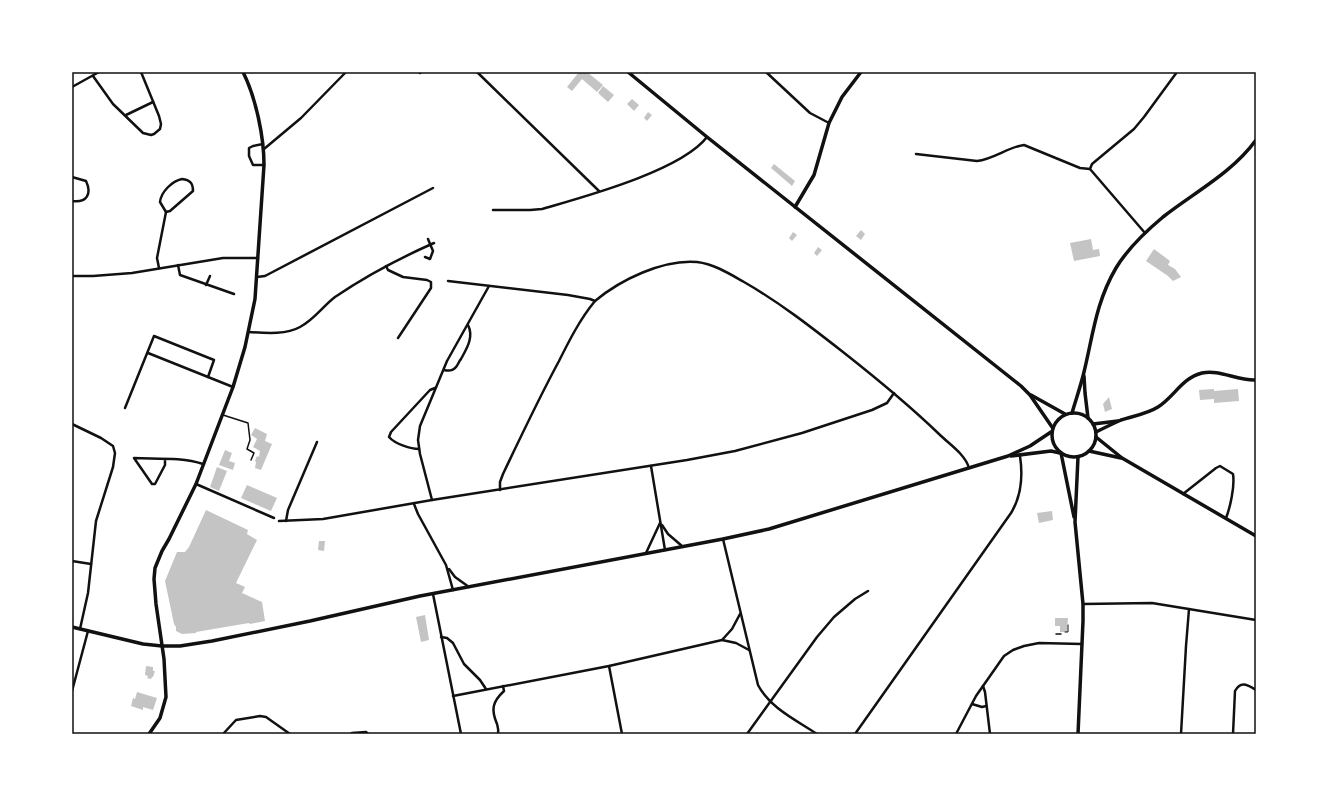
<svg xmlns="http://www.w3.org/2000/svg" width="1328" height="806" viewBox="0 0 1328 806" font-family="'PT Sans',sans-serif">
	<rect width="100%" height="100%" fill="#fff"/>
	<g fill="#c4c4c4">
		<polygon points="579,72 587,72 603,85 597,92 582,79 572,91 567,87"/>
		<polygon points="603,86 614,95 608,102 598,93"/>
		<polygon points="632,99 639,105 634,111 627,104"/>
		<polygon points="648,112 652,115 647,121 644,118"/>
		<polygon points="774,164 795,181 792,186 771,168"/>
		<polygon points="861,230 865,234 861,240 856,236"/>
		<polygon points="793,232 797,235 792,241 789,238"/>
		<polygon points="1091,239 1093,250 1099,249 1100,256 1074,261 1070,243"/>
		<polygon points="818,247 822,250 817,256 814,253"/>
		<polygon points="1154,249 1170,261 1168,265 1175,269 1181,277 1173,281 1168,276 1146,261"/>
		<polygon points="1214,389 1214,391 1238,389 1239,401 1214,403 1214,399 1200,400 1199,390"/>
		<polygon points="1109,397 1112,409 1105,412 1103,404"/>
		<polygon points="255,428 267,434 265,441 272,444 261,470 255,468 256,462 255,461 257,456 259,457 260,451 253,447 257,439 251,435"/>
		<polygon points="225,450 232,453 229,461 235,463 233,470 219,465"/>
		<polygon points="217,467 227,471 219,491 210,487"/>
		<polygon points="247,485 277,498 271,511 241,498"/>
		<polygon points="206,510 248,530 247,534 257,540 236,583 245,587 242,593 262,602 265,621 250,624 249,623 196,632 196,633 182,634 176,631 176,627 174,624 165,581 177,552 185,552 189,547"/>
		<polygon points="1052,511 1053,520 1039,523 1037,513"/>
		<polygon points="319,541 325,541 324,551 318,550"/>
		<polygon points="425,615 429,640 421,642 416,617"/>
		<polygon points="1055,618 1068,618 1067,632 1060,632 1060,626 1055,626"/>
		<polygon points="146,666 153,667 153,671 155,671 153,677 152,677 151,679 147,678 148,676 145,675"/>
		<polygon points="137,692 157,698 153,710 143,707 143,710 131,706 133,698 135,699"/>
	</g>
	<g fill="none" stroke-linecap="round" stroke-linejoin="round">
		<polyline stroke="#111" stroke-width="1" points="1065,632 1068,632 1068,625"/>
		<g stroke="#111" stroke-width="1.5">
			<polyline points="223,415 248,423 250,440 247,449 254,453 251,460"/>
			<polyline points="1056,634 1061,634"/>
		</g>
		<g stroke="#111" stroke-width="2.5">
			<polyline points="419,72 420,73"/>
			<polyline points="477,72 599,191"/>
			<polyline points="766,72 810,113 829,123"/>
			<polyline points="93,76 113,104 143,133 151,135 154,134 160,129 161,124 159,116 141,72"/>
			<polyline points="72,87 99,72"/>
			<polyline points="126,115 153,102"/>
			<polyline points="263,144 253,146 249,148 249,156 253,165 264,165"/>
			<polyline points="264,149 301,118 346,72"/>
			<path d="M916 154 977 161C994 159 1008 147 1024 145L1080 168 1090 169"/>
			<path d="M72 177 86 181C92 194 87 203 72 201"/>
			<path d="M182 179C190 180 193 183 193 191L170 211 166 212 160 202C161 192 172 181 182 179Z"/>
			<path d="M493 210H530L542 209C583 197 681 171 707 137"/>
			<polyline points="1145,233 1090,169 1092,164 1134,129 1144,117 1177,72"/>
			<polyline points="425,257 430,259 433,251 428,239"/>
			<polyline points="178,265 180,275 234,294"/>
			<polyline points="386,266 388,270 403,277 427,280 431,282 431,288 398,338"/>
			<polyline points="159,268 157,258 166,212"/>
			<polyline points="72,276 93,276 132,273 223,258 258,258"/>
			<polyline points="257,277 265,276 433,188"/>
			<path d="M448 281 568 295 590 299 595 301C620 280 663 259 697 262 714 264 730 274 744 282 779 302 811 327 843 352 876 378 909 405 939 434 949 444 965 454 969 468"/>
			<polyline points="206,285 210,276"/>
			<path d="M249 332C265 333 286 335 300 327 314 320 323 306 335 297 366 276 400 258 434 243"/>
			<polyline points="148,353 233,387"/>
			<path d="M444 370C448 371 453 371 456 367 458 365 459 361 461 359 467 348 474 337 468 325"/>
			<polyline points="125,408 154,336 214,360 208,377"/>
			<polyline points="72,424 101,438 113,446 115,453 113,467 96,521 88,593 80,629"/>
			<path d="M419 449C411 449 395 444 389 437L391 432 430 390 435 388"/>
			<path d="M165 459V465L155 484H152L134 458C156 459 182 457 203 464"/>
			<polyline points="651,466 665,550"/>
			<polyline points="196,484 274,518"/>
			<path d="M500 490V482L503 474C521 436 539 398 559 361 569 341 580 319 595 301"/>
			<path d="M1183 494 1216 468 1220 466 1233 474C1235 486 1230 508 1226 518"/>
			<polyline points="432,500 420,454 418,440 420,426 447,361 489,286"/>
			<polyline points="414,504 418,514 446,565 453,590"/>
			<polyline points="279,521 323,519 432,500 687,460 735,451 802,433 872,410 887,403 894,393"/>
			<polyline points="286,521 288,510 317,442"/>
			<polyline points="662,525 668,534 682,546"/>
			<path d="M723 539 758 685C770 708 796 720 817 734"/>
			<polyline points="646,553 660,523"/>
			<polyline points="72,561 91,564"/>
			<polyline points="449,569 455,577 469,587"/>
			<polyline points="433,594 461,734"/>
			<polyline points="1083,604 1152,603 1256,620"/>
			<polyline points="441,637 447,638 453,643 464,664 480,680 486,689"/>
			<polyline points="722,640 736,643 749,650"/>
			<polyline points="609,666 622,734"/>
			<polyline points="983,686 985,692 990,734"/>
			<polyline points="72,691 88,631"/>
			<polyline points="453,696 609,666 722,640 732,629 740,614"/>
			<polyline points="972,704 982,707 986,706"/>
			<polyline points="223,734 236,720 260,716 266,717 290,734"/>
			<polyline points="351,734 352,733 366,732 368,734"/>
			<path d="M498 734C499 730 498 728 497 724 491 710 492 702 504 691L503 686"/>
			<polyline points="747,734 817,637 834,617 855,599 868,591"/>
			<path d="M855 734 1011 513C1022 495 1023 476 1020 456"/>
			<polyline points="956,734 976,696 1004,656 1013,650 1024,646 1039,643 1082,644"/>
			<polyline points="1181,734 1186,646 1189,609"/>
			<path d="M1233 734 1235 691C1241 680 1248 685 1256 690"/>
		</g>
		<g stroke="#111" stroke-width="3.5">
			<polyline points="795,207 814,175 829,123 842,97 861,72"/>
			<polyline points="1093,424 1118,421"/>
			<path d="M1096 432C1104 428 1112 424 1121 420 1133 416 1147 414 1158 407 1174 397 1182 378 1202 373 1220 369 1237 381 1256 380"/>
			<path d="M149 734 160 718 166 697 164 659 156 604 154 579 155 568 162 551 169 539 196 484 233 387 245 347 255 299 264 165C264 137 256 98 243 72"/>
		</g>
		<g stroke="#111" stroke-width="3.5">
			<polyline points="628,72 707,137 1021,386 1030,395 1052,427"/>
			<polyline points="1084,376 1085,393 1088,418"/>
			<polyline points="1031,395 1065,414"/>
			<circle cx="1074" cy="435" r="22"/>
			<path d="M1072 413C1076 399 1081 385 1084 372 1093 335 1096 302 1116 268 1128 248 1145 232 1163 217 1195 192 1232 173 1256 140"/>
			<polyline points="1096,437 1122,458 1256,536"/>
			<polyline points="1089,451 1121,458"/>
			<polyline points="1061,453 1074,517"/>
			<polyline points="1011,456 1051,451 1060,453"/>
			<polyline points="72,627 143,644 162,646 180,646 212,641 310,621 420,596 723,539 769,529 1008,456 1030,446 1051,432"/>
			<polyline points="1078,734 1083,621 1083,604 1075,522 1078,457"/>
		</g>
	</g>
	<rect width="1328" height="806" fill="none" stroke="#ffffff" stroke-width="146"/>
	<rect x="73" y="73" width="1182" height="660" fill="none" stroke="#111" stroke-width="1.5"/>
</svg>
